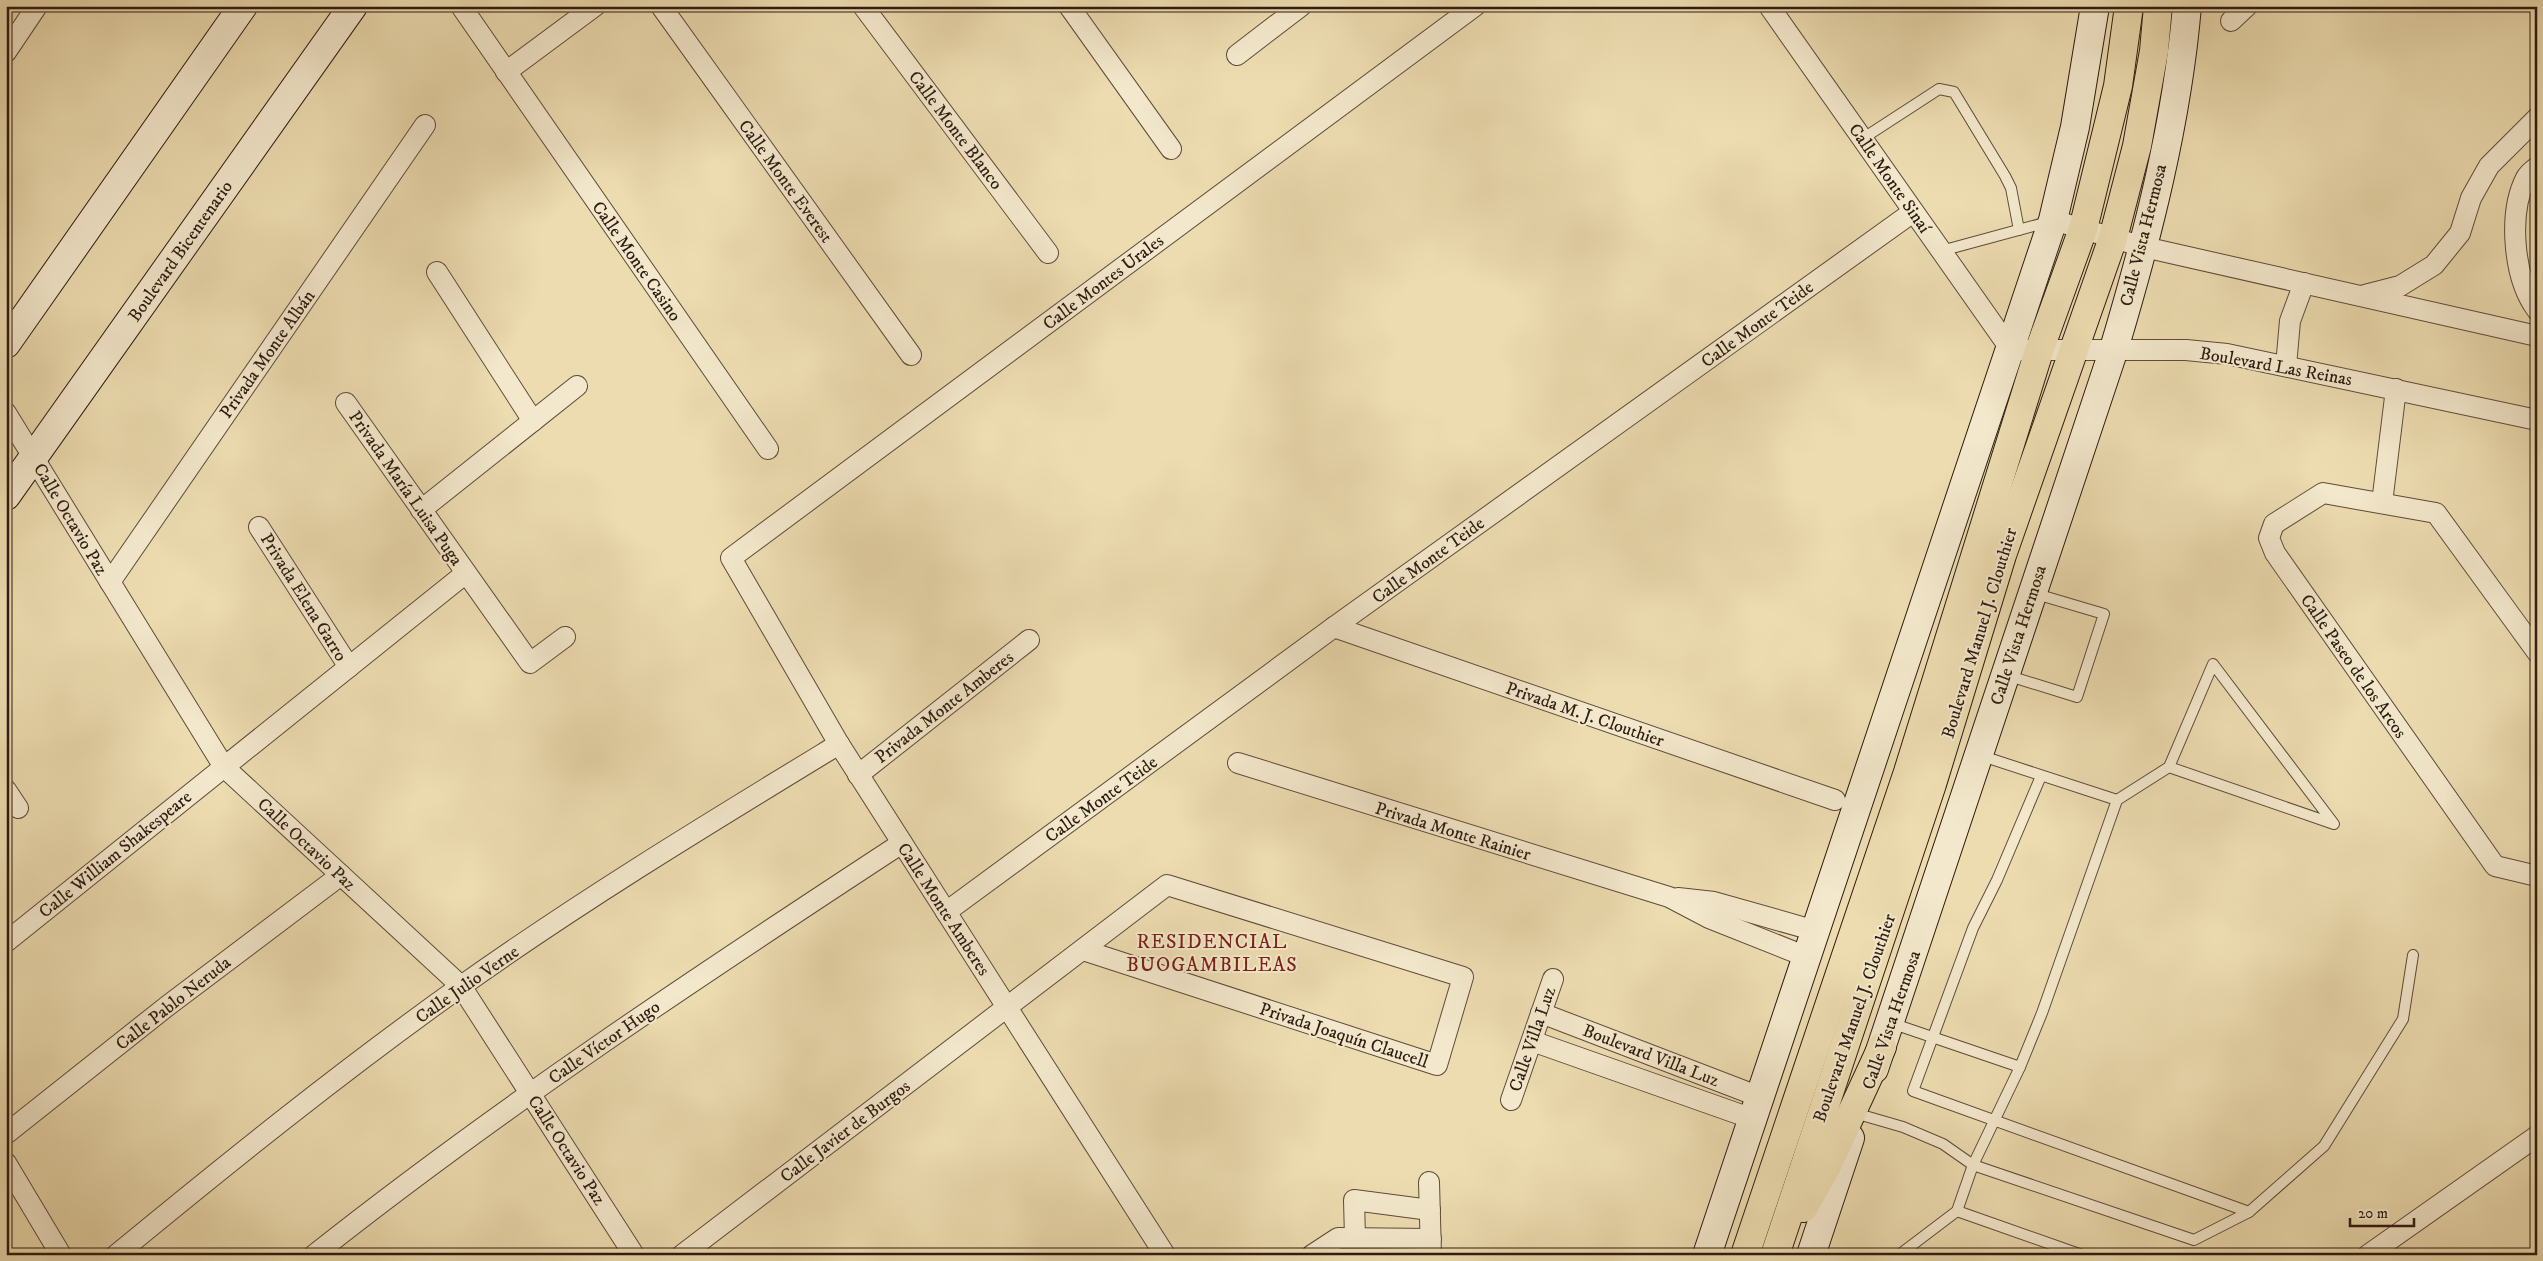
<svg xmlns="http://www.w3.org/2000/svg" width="2543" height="1261" viewBox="0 0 2543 1261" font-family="'IM FELL DW Pica',serif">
	<rect width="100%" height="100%" fill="#ecdcb0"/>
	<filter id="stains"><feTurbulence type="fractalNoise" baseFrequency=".004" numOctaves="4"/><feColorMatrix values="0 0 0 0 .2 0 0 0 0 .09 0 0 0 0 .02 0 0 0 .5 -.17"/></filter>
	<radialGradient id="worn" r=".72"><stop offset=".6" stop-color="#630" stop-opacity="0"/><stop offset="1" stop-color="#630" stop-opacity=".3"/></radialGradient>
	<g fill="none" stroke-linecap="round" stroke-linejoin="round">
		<g stroke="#5e4b38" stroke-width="12">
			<g id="lane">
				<polyline points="1862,139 1939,89 1954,92 2005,176 2011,188 2019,230"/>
				<polyline points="1941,251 2048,222"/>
				<polyline points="2006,675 2077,697 2104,614 2033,593"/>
				<polyline points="2041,776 1997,880 1973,928 1913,1091 2249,1212"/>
				<polyline points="2117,800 2169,767 2213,664 2334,824 2169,767"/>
				<polyline points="1891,1023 2020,1067 2042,1013 2117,800 1979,755"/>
				<polyline points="1858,1114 1903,1127 1943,1144 1973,1165 2020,1067"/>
				<polyline points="1957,1211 2082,1255"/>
				<polyline points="1899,1255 1957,1211 1973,1165 2194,1240 2249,1212 2324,1146 2403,1019 2413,955"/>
			</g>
		</g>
		<g stroke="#5e4b38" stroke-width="22">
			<g id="street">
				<polyline points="461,6 768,449"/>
				<polyline points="661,6 911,355"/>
				<polyline points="863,6 1048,253"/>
				<polyline points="1069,6 1171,149"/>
				<polyline points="1769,6 2011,350 2186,350 2227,354 2537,420"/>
				<polyline points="2231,21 2247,6"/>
				<polyline points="6,52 37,6"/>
				<polyline points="1237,55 1301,6"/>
				<polyline points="506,72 595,6"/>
				<path d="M2537 167C2533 170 2528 174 2526 178 2508 213 2513 278 2537 310"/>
				<polyline points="2053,220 2144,247 2537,336"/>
				<polyline points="437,272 533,421"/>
				<polyline points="2365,295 2400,286 2434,265 2460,233 2471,198 2489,166 2537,118"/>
				<polyline points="2286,366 2290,321 2304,283"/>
				<polyline points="346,403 530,663 565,637"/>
				<polyline points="6,413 224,767 461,986 634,1255"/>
				<polyline points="2382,503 2396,389"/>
				<polyline points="421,510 577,386"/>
				<polyline points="259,527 349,667"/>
				<polyline points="110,582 425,125"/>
				<polyline points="1334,627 1835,800"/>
				<polyline points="2537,652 2436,513 2323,493 2274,524 2269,538 2275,553 2495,866 2537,876"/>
				<polyline points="1238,763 1669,897 1709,918 1807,957"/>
				<polyline points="858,775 1029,640"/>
				<polyline points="6,790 18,808"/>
				<polyline points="1678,898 1714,902 1816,931"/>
				<polyline points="946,912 1334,627 1913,212"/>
				<polyline points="6,942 466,573"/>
				<polyline points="1541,1013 1760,1097"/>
				<polyline points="1532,1041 1753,1119"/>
				<polyline points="1511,1100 1553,979"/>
				<polyline points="6,1134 166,1007 341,875"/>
				<polyline points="6,1163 61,1255"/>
				<polyline points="1429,1182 1431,1255"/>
				<polyline points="1355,1238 1354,1200 1430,1210"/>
				<path d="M116 1255C229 1162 342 1071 460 987 582 900 711 822 839 744"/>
				<path d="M314 1255C502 1106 702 974 902 843"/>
				<polyline points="682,1255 1167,885 1463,977 1437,1065 1083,950"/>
				<polyline points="1165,1255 839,744 731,558 1475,6"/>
				<polyline points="1312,1255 1338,1238 1431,1239"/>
				<polyline points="2368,1255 2537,1136"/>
			</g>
		</g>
		<g stroke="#2e1b10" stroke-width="30">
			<g id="secondary">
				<polyline points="6,344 243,6"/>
				<polyline points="6,496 353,6"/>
				<path d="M1874 1069 2113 352C2147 239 2177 123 2187 6"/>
				<polyline points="1707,1255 2053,220 2075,127 2095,6"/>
				<polyline points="1811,1255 1850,1138"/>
			</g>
		</g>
		<g stroke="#2e1b10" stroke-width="30">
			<g id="primary">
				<polyline points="1803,1208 1827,1166 1882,1047"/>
				<polyline points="1745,1255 1908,772 2039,351 2083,229 2118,86 2129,6"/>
				<polyline points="1775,1255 1932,784 2002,555 2113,238 2137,146 2154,51 2158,6"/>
			</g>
		</g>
		<use href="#lane" stroke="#f3e8cc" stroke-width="10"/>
		<use href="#street" stroke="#f3e8cc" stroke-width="20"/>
		<use href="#secondary" stroke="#f3e8cc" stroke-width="28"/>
		<use href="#primary" stroke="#ecdcb0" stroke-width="28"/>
	</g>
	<g text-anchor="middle" stroke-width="4" stroke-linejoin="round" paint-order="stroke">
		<g font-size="18" fill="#2e1b10" stroke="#f3e8cc">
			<text transform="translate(956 130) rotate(53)" y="6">Calle Monte Blanco</text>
			<text transform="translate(1890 178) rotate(55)" y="6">Calle Monte Sinaí</text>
			<text transform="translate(786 181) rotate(54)" y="6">Calle Monte Everest</text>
			<text transform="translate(2143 235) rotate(-76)" y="6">Calle Vista Hermosa</text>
			<text transform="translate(180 251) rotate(-55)" y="6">Boulevard Bicentenario</text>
			<text transform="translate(637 261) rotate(55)" y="6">Calle Monte Casino</text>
			<text transform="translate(1103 282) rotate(-37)" y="6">Calle Montes Urales</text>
			<text transform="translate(1757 324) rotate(-36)" y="6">Calle Monte Teide</text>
			<text transform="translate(267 354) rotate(-55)" y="6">Privada Monte Albán</text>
			<text transform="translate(2276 366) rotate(10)" y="6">Boulevard Las Reinas</text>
			<text transform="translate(406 488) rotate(55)" y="6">Privada María Luisa Puga</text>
			<text transform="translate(71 519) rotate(59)" y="6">Calle Octavio Paz</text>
			<text transform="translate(1428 560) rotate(-36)" y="6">Calle Monte Teide</text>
			<text transform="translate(304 597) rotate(58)" y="6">Privada Elena Garro</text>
			<text transform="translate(1979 633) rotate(-73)" y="6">Boulevard Manuel J. Clouthier</text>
			<text transform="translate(2018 635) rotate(-72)" y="6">Calle Vista Hermosa</text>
			<text transform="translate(2354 666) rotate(55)" y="6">Calle Paseo de los Arcos</text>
			<text transform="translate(944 707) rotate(-38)" y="6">Privada Monte Amberes</text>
			<text transform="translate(1585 714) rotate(19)" y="6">Privada M. J. Clouthier</text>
			<text transform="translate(1101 799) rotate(-36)" y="6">Calle Monte Teide</text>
			<text transform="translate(1453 831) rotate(17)" y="6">Privada Monte Rainier</text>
			<text transform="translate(307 844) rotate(43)" y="6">Calle Octavio Paz</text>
			<text transform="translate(115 854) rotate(-39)" y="6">Calle William Shakespeare</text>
			<text transform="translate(944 909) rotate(57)" y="6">Calle Monte Amberes</text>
			<text transform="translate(467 984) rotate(-35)" y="6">Calle Julio Verne</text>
			<text transform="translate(173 1003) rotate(-38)" y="6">Calle Pablo Neruda</text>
			<text transform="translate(1854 1018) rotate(-71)" y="6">Boulevard Manuel J. Clouthier</text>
			<text transform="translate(1891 1020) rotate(-71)" y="6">Calle Vista Hermosa</text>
			<text transform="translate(1344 1035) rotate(18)" y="6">Privada Joaquín Claucell</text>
			<text transform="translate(1532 1039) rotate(-71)" y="6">Calle Villa Luz</text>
			<text transform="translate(604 1042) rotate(-35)" y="6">Calle Víctor Hugo</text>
			<text transform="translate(1651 1055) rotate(21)" y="6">Boulevard Villa Luz</text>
			<text transform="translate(845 1131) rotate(-37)" y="6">Calle Javier de Burgos</text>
			<text transform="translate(567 1150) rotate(57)" y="6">Calle Octavio Paz</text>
		</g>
		<g font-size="20" letter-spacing="1" fill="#7a1f14" stroke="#f3e8cc">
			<text x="1212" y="948">RESIDENCIAL<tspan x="1212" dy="23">BUOGAMBILEAS</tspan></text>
		</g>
	</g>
	<rect width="2543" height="1261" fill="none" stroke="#ecdcb0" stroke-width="25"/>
	<rect x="8" y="8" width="2528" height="1246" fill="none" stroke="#2e1b10" stroke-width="2.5"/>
	<rect x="12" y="12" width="2518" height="1236" fill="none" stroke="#2e1b10"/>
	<path d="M2350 1218v8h64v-8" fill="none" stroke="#2e1b10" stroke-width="2.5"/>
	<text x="2358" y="1218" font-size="15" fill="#2e1b10" stroke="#f3e8cc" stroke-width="4" paint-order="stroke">20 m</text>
	<rect width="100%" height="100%" filter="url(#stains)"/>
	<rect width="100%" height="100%" fill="url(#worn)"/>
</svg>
